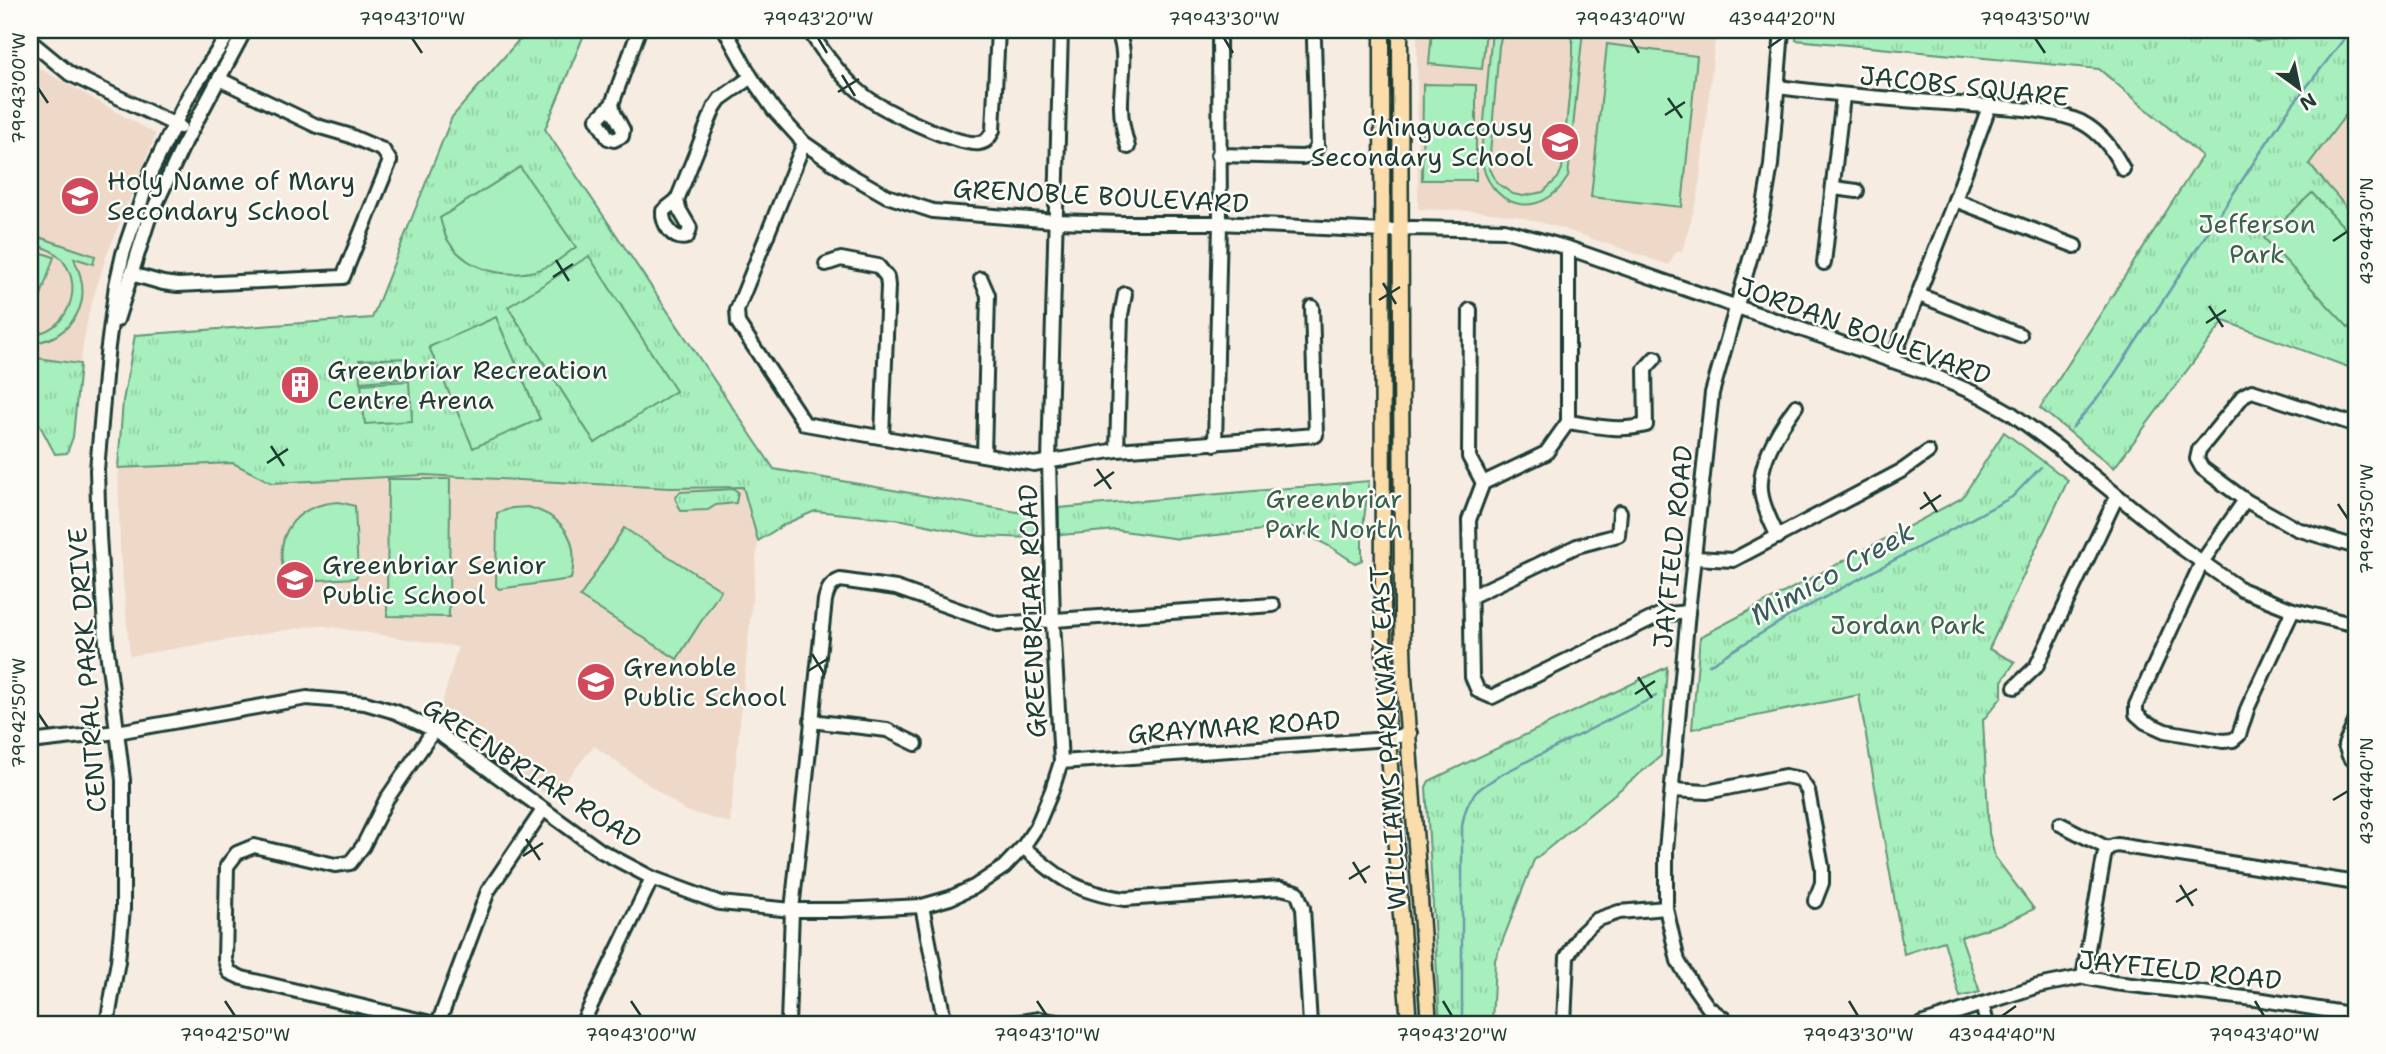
<svg xmlns="http://www.w3.org/2000/svg" width="2386" height="1054" viewBox="0 0 2386 1054" font-family="'Shantell Sans',sans-serif">
	<defs>
		<pattern id="grass-tufts" width="24" height="20" patternUnits="userSpaceOnUse" patternTransform="scale(1.75)"><rect width="24" height="20" fill="#a7efbc"/><path d="M3 7l-1-3M5 7V3M7 7l1-3M15 17l-1-3M17 17v-4M19 17l1-3" fill="none" stroke="#8fcea2"/></pattern>
	</defs>
	<rect width="100%" height="100%" fill="#f6ece2"/>
	<filter id="ink" filterUnits="userSpaceOnUse"><feTurbulence type="fractalNoise" baseFrequency=".0143" numOctaves="2"/><feDisplacementMap in="SourceGraphic" scale="14" xChannelSelector="R" yChannelSelector="G"/><feConvolveMatrix kernelMatrix="1 2 1 2 8 2 1 2 1" color-interpolation-filters="sRGB"/></filter>
	<g filter="url(#ink)">
		<g fill="#eed9c9">
			<polygon points="1417,30 1716,30 1698,196 1682,251 1675,253 1669,265 1558,227 1516,216 1475,211 1418,209"/>
			<polygon points="30,59 39,68 156,134 106,257 89,312 80,364 30,357"/>
			<polygon points="2356,101 2356,218 2309,164"/>
			<polygon points="233,463 272,483 424,475 670,488 743,487 758,541 730,823 686,811 594,746 551,798 438,717 458,647 318,625 130,656 120,550 118,468"/>
		</g>
		<g fill="url(#grass-tufts)" stroke="#639678" stroke-width="2">
			<polygon points="531,30 586,30 545,129 774,469 1035,515 1034,538 979,536 903,520 815,511 785,524 758,541 743,487 670,488 424,475 272,483 233,463 118,468 123,401 135,335 372,318 452,117 517,42 526,37"/>
			<polygon points="1797,30 2235,30 2257,41 2305,36 2310,30 2356,30 2356,101 2309,164 2356,218 2356,370 2224,321 2114,468 2040,408 2202,156 2099,69 1796,40"/>
			<polygon points="30,357 80,364 73,437 67,453 55,454 30,407"/>
			<polygon points="2004,432 2068,480 1989,649 2015,662 2002,681 2002,697 1983,720 1989,833 1995,857 2034,909 2007,922 1961,937 1980,992 1960,997 1944,941 1904,954 1859,695 1692,729 1700,637 1962,498"/>
			<polygon points="1369,481 1362,534 1362,560 1355,563 1331,547 1292,527 1179,539 1116,530 1061,535 1059,532 1059,508"/>
			<polygon points="734,489 738,492 736,503 716,505 708,510 681,511 675,498 680,492"/>
			<polygon points="1667,667 1661,756 1534,860 1495,960 1492,1024 1440,1024 1426,787 1429,781"/>
		</g>
		<g fill="#a7efbc" stroke="#639678" stroke-width="2">
			<polygon points="1432,30 1486,30 1482,69 1429,64"/>
			<path d="M1492 30H1503L1499 46 1489 167 1497 183 1513 194 1523 196 1543 192 1558 178 1562 169 1573 54V43L1568 30H1583L1568 177C1540 223 1487 208 1481 156Z"/>
			<polygon points="1607,44 1697,56 1682,207 1591,197"/>
			<polygon points="1423,84 1476,85 1476,180 1422,180"/>
			<path d="M520 167 576 247C569 252 562 258 554 263 520 283 468 275 447 239 444 233 442 225 440 218Z"/>
			<polygon points="2312,193 2356,240 2356,321 2349,328 2264,238"/>
			<path d="M30 234 95 256 93 264 74 258C76 265 80 272 81 279 89 313 63 341 30 343V334C66 334 85 288 63 261 55 250 42 247 30 243Z"/>
			<polygon points="30,249 54,257 30,328"/>
			<polygon points="589,256 676,391 595,443 508,307"/>
			<polygon points="496,317 540,419 473,448 429,347"/>
			<polygon points="408,358 409,378 360,382 359,360"/>
			<polygon points="409,381 410,399 363,403 361,384"/>
			<polygon points="411,401 412,421 365,424 363,405"/>
			<polygon points="388,479 450,479 449,617 387,616"/>
			<path d="M339 502 355 506 358 575 355 578 287 582C271 538 292 505 339 502Z"/>
			<path d="M528 507C566 517 580 541 571 579L499 589 496 586 497 513 512 508Z"/>
			<polygon points="624,528 721,590 677,659 580,597"/>
		</g>
		<g fill="none" stroke-linecap="round" stroke-linejoin="round">
			<g stroke="#6b99ad" stroke-width="2.5">
				<polyline points="2073,427 2104,390 2287,112 2351,30"/>
				<polyline points="1709,665 1788,617 2012,497 2041,467"/>
				<path d="M1462 1024V826C1467 793 1479 788 1506 772L1656 696"/>
			</g>
			<g stroke="#1f3d34" stroke-width="18">
				<g id="minor">
					<polyline points="152,30 155,30"/>
					<polyline points="725,30 751,77 774,110 804,143 850,175 887,196 933,211 1055,221 1123,223 1220,223 1384,231 1412,228 1504,230 1568,248 1930,374 1981,396 2011,413 2057,447 2182,548 2242,590 2293,610 2356,625"/>
					<path d="M809 30C824 54 842 78 865 96 883 110 957 146 979 143 987 142 990 137 993 130L998 30"/>
					<polyline points="1043,30 1060,33"/>
					<path d="M1115 30C1130 46 1120 85 1121 107 1121 121 1124 133 1128 147"/>
					<polyline points="30,41 70,74 180,127"/>
					<path d="M1778 87C1839 95 1899 100 1960 104 1994 107 2051 108 2081 122 2102 133 2113 150 2123 169"/>
					<polyline points="612,104 614,113 623,130 622,136 614,140 608,138 597,119 612,104 639,30"/>
					<polyline points="804,143 737,310 738,323 805,424 1034,464 1117,450 1316,435 1312,307"/>
					<polyline points="1218,155 1302,157 1311,155 1317,147 1314,40"/>
					<polyline points="1834,188 1857,191"/>
					<path d="M677 200 679 209 690 228 687 237C673 242 662 223 663 211L677 200 714 108 720 99 751 77"/>
					<polyline points="1955,200 2075,246"/>
					<polyline points="1568,248 1568,422 1546,453 1483,483 1469,520 1472,677 1478,691 1492,697 1659,615 1688,612"/>
					<polyline points="1824,263 1843,96"/>
					<polyline points="826,264 841,259 878,266 887,277 888,286 882,436"/>
					<polyline points="131,274 163,283 178,285 343,277 390,161 383,150 348,135 317,126 219,79"/>
					<polyline points="981,279 988,295 984,455"/>
					<polyline points="1919,295 2020,335"/>
					<polyline points="1470,310 1469,457 1483,483"/>
					<polyline points="117,320 148,221 182,148 245,30"/>
					<polyline points="1892,361 1955,200 1989,107"/>
					<path d="M1568 422C1595 426 1619 432 1646 425L1645 369 1655 358"/>
					<polyline points="2356,425 2252,391 2244,395 2199,450 2197,459 2202,468 2245,500 2297,529 2356,547"/>
					<polyline points="1215,444 1220,223 1219,34"/>
					<polyline points="1117,450 1121,315 1125,294"/>
					<polyline points="2245,500 2202,562 2136,705 2136,714 2145,722 2165,731 2223,741 2233,740 2239,735 2248,707 2293,610"/>
					<path d="M1778 537C1772 524 1765 511 1762 497 1755 466 1779 429 1796 406"/>
					<polyline points="1694,558 1733,560 1903,470 1928,452"/>
					<polyline points="1470,597 1577,546 1618,535 1620,512"/>
					<polyline points="2015,687 2036,667 2117,496"/>
					<polyline points="2356,720 2345,745 2349,756 2356,763"/>
					<polyline points="811,721 887,730 916,744"/>
					<polyline points="434,730 386,800 363,846 350,863 335,865 254,846 237,853 227,866 225,960 229,972 242,978 435,1024"/>
					<polyline points="30,742 117,732 307,698 365,703 396,712 434,730 601,851 652,878 720,903 792,910 841,910 922,906 950,898 974,887 1004,867 1023,847 1037,826 1052,790 1061,762 1053,622 1049,461 1061,30"/>
					<polyline points="1061,762 1388,739 1410,733"/>
					<polyline points="1672,790 1707,792 1785,776 1800,779 1808,791 1822,867 1822,883 1815,901"/>
					<polyline points="2060,824 2107,848"/>
					<path d="M1023 847C1061 879 1075 892 1125 899L1281 888 1297 892 1303 908 1310 1024"/>
					<polyline points="922,906 945,1024"/>
					<polyline points="2083,977 2104,857 2107,848 2117,845 2356,883"/>
					<polyline points="1982,1004 1987,1024"/>
					<polyline points="107,1024 118,961 123,909 123,780 106,642 99,536 97,470 107,354 116,285 123,254 151,172 189,95 231,30"/>
					<polyline points="438,1024 488,891 543,810"/>
					<polyline points="582,1024 652,878"/>
					<path d="M788 1024 792 910 825 600C828 589 830 584 840 580L896 588 998 624 1273 605"/>
					<polyline points="1007,1024 1040,1019 1069,1024"/>
					<polyline points="1564,1024 1567,957 1581,934 1596,920 1619,912 1666,908"/>
					<polyline points="1731,1024 1708,1007 1691,983 1678,961 1666,908 1666,850 1688,612 1712,393 1762,217 1771,165 1782,30"/>
					<polyline points="1921,1024 2038,986 2083,977 2114,983 2263,1000 2356,1015"/>
				</g>
			</g>
			<g stroke="#1f3d34" stroke-width="19">
				<g id="major">
					<polyline points="1382,30 1383,633 1388,739 1409,1024"/>
					<polyline points="1400,30 1402,615 1404,677 1429,1024"/>
				</g>
			</g>
			<use href="#minor" stroke="#fdfcf7" stroke-width="12"/>
			<use href="#major" stroke="#faddab" stroke-width="14"/>
		</g>
	</g>
	<path fill="none" stroke="#1f3d34" stroke-width="2.5" d="M412 38 422 53M818 38 827 53M1224 38 1233 53M1630 38 1639 53M2035 38 2045 53M1768 48 1782 38M842 75 855 96M38 88 48 103M838 92 859 79M1668 98 1682 118M1665 115 1685 102M2333 241 2348 231M556 260 569 281M553 277 573 264M1383 283 1396 304M1379 300 1400 287M2209 306 2223 327M2206 323 2226 310M271 446 284 466M267 463 288 449M1097 469 1111 489M1094 486 1114 472M1924 492 1937 512M2338 504 2348 519M1920 509 1941 495M812 654 825 675M808 671 829 658M1638 677 1652 698M1635 694 1655 681M38 713 48 728M2333 800 2348 791M526 839 540 860M523 856 543 843M1353 862 1366 883M1349 879 1370 866M2180 885 2193 906M2176 902 2197 889M225 1001 235 1016M631 1001 641 1016M1037 1001 1047 1016M1443 1001 1452 1016M1849 1001 1858 1016M2255 1001 2264 1016M2002 1016 2016 1006"/>
	<defs>
		<g id="school-disc" transform="scale(2.0125)"><circle r="9.5" fill="#d1495b" stroke="#fdfcf7"/><path d="M0-5L7-2L0 1L-7-2ZM-4 1L0 2.5L4 1V4Q0 6-4 4Z" fill="#fff"/></g>
		<g id="building-disc" transform="scale(2.0125)"><circle r="9.5" fill="#d1495b" stroke="#fdfcf7"/><path d="M-4-6H4V6H1V3H-1V6H-4ZM-2.5-4.3h1.7v1.8h-1.7ZM.8-4.3h1.7v1.8H.8ZM-2.5-1h1.7V.8h-1.7ZM.8-1h1.7V.8H.8Z" fill="#fff"/></g>
	</defs>
	<g fill-rule="evenodd">
		<use href="#school-disc" x="1560" y="142"/>
		<use href="#school-disc" x="80" y="196"/>
		<use href="#building-disc" x="300" y="385"/>
		<use href="#school-disc" x="295" y="580"/>
		<use href="#school-disc" x="596" y="682"/>
	</g>
	<g text-anchor="middle" stroke-width="5" stroke-linejoin="round" paint-order="stroke">
		<g font-size="26" fill="#1f3d34" stroke="#fdfcf7">
			<text transform="translate(1964 86) rotate(6)" y="9">JACOBS SQUARE</text>
			<text transform="translate(1101 196) rotate(3)" y="9">GRENOBLE BOULEVARD</text>
			<text transform="translate(1864 331) rotate(20)" y="9">JORDAN BOULEVARD</text>
			<text transform="translate(1673 547) rotate(-84)" y="9">JAYFIELD ROAD</text>
			<text transform="translate(1032 611) rotate(-92)" y="9">GREENBRIAR ROAD</text>
			<text transform="translate(87 670) rotate(-94)" y="9">CENTRAL PARK DRIVE</text>
			<text transform="translate(1234 727) rotate(-4)" y="9">GRAYMAR ROAD</text>
			<text transform="translate(1388 738) rotate(-93)" y="9">WILLIAMS PARKWAY EAST</text>
			<text transform="translate(532 773) rotate(33)" y="9">GREENBRIAR ROAD</text>
			<text transform="translate(2180 970) rotate(6)" y="9">JAYFIELD ROAD</text>
		</g>
		<g font-size="26" fill="#1f3d34" stroke="#fdfcf7" text-anchor="start">
			<text x="1533" y="136" text-anchor="end">Chinguacousy<tspan x="1533" dy="30">Secondary School</tspan></text>
			<text x="107" y="190">Holy Name of Mary<tspan x="107" dy="30">Secondary School</tspan></text>
			<text x="327" y="379">Greenbriar Recreation<tspan x="327" dy="30">Centre Arena</tspan></text>
			<text x="322" y="574">Greenbriar Senior<tspan x="322" dy="30">Public School</tspan></text>
			<text x="623" y="676">Grenoble<tspan x="623" dy="30">Public School</tspan></text>
		</g>
		<g font-size="26" fill="#3a614f" stroke="#fdfcf7">
			<text x="2257" y="233">Jefferson<tspan x="2257" dy="30">Park</tspan></text>
			<text x="1334" y="508">Greenbriar<tspan x="1334" dy="30">Park North</tspan></text>
			<text x="1908" y="634">Jordan Park</text>
		</g>
		<g font-size="28" font-style="italic" fill="#385c5c" stroke="#fdfcf7">
			<text transform="translate(1832 573) rotate(-29)" y="10">Mimico Creek</text>
		</g>
	</g>
	<rect width="2386" height="1054" fill="none" stroke="#fdfcf7" stroke-width="77"/>
	<g transform="translate(2299 88) rotate(147)" stroke="#fdfcf7" stroke-width="5" paint-order="stroke">
	<path d="M0-5L12 26L0 18L-12 26Z" fill="#1f3d34"/>
	<text y="-10" font-size="19" font-weight="bold" text-anchor="middle" fill="#1f3d34">N</text>
	</g>
	<rect x="38" y="38" width="2310" height="978" fill="none" stroke="#1f3d34" stroke-width="2.5"/>
	<g font-size="18" text-anchor="middle" fill="#1f3d34">
		<text x="412" y="25">79°43'10"W</text>
		<text x="818" y="25">79°43'20"W</text>
		<text x="1224" y="25">79°43'30"W</text>
		<text x="1630" y="25">79°43'40"W</text>
		<text x="1782" y="25">43°44'20"N</text>
		<text x="2035" y="25">79°43'50"W</text>
		<text transform="translate(19 88) rotate(-90)" y="6">79°43'00"W</text>
		<text transform="translate(2367 231) rotate(-90)" y="6">43°44'30"N</text>
		<text transform="translate(2367 519) rotate(-90)" y="6">79°43'50"W</text>
		<text transform="translate(19 713) rotate(-90)" y="6">79°42'50"W</text>
		<text transform="translate(2367 791) rotate(-90)" y="6">43°44'40"N</text>
		<text x="235" y="1041">79°42'50"W</text>
		<text x="641" y="1041">79°43'00"W</text>
		<text x="1047" y="1041">79°43'10"W</text>
		<text x="1452" y="1041">79°43'20"W</text>
		<text x="1858" y="1041">79°43'30"W</text>
		<text x="2002" y="1041">43°44'40"N</text>
		<text x="2264" y="1041">79°43'40"W</text>
	</g>
</svg>
